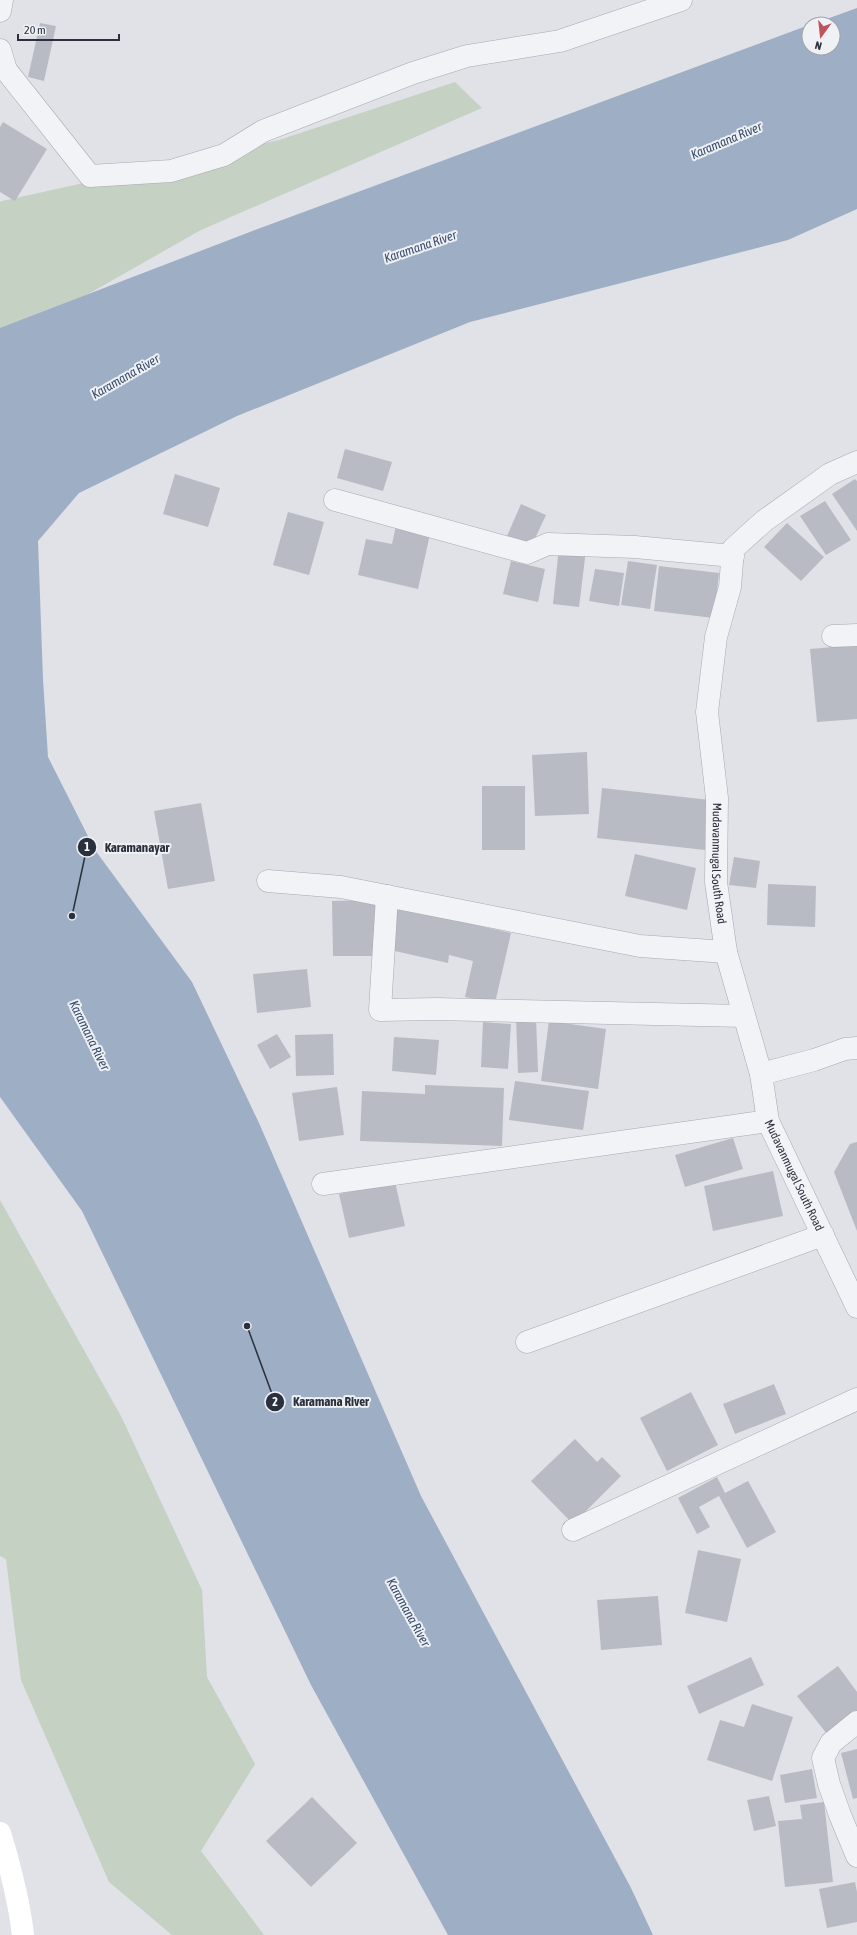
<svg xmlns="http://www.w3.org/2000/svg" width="857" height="1935" viewBox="0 0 857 1935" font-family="'Asap Condensed',sans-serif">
	<rect width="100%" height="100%" fill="#e0e2e8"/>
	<g fill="#c5d1c2">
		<polygon points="455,82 482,108 201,230 0,344 0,202 2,201 279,140"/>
		<polygon points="0,1200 122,1418 202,1590 207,1677 255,1764 201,1851 264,1935 172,1935 109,1882 21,1680 6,1559 0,1556"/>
	</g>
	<polygon fill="#9eaec4" points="857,8 857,209 788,240 470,322 237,416 79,493 38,541 43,679 48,757 95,850 192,982 259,1123 421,1496 631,1888 653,1935 448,1935 311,1685 82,1211 0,1097 0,328 255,230 809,25 809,48 833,48 833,24 813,24"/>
	<g fill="#b8bbc4">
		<polygon points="40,23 56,26 44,81 28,77"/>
		<polygon points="3,122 47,149 15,201 0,192 0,127"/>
		<polygon points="345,449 392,462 383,491 337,478"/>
		<polygon points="175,474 220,488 208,527 163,514"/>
		<polygon points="855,479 857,481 857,531 832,494"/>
		<polygon points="825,501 851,540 826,555 800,516"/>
		<polygon points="521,504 546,515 531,547 507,536"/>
		<polygon points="288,512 324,522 309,575 273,565"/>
		<polygon points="787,523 824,557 801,581 764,547"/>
		<polygon points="396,526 430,534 418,589 358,575 366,539 392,544"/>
		<polygon points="559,547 586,550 579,607 553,604"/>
		<polygon points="511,561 545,569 538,602 503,594"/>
		<polygon points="628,561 657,565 650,609 621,605"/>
		<polygon points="659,566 719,573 714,618 654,611"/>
		<polygon points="595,569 624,573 619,606 589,601"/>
		<polygon points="857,645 857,719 817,722 810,649"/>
		<polygon points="587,752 589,814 535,816 532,755"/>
		<rect x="482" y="786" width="43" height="64"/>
		<polygon points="602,788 710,800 705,850 597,838"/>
		<polygon points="201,803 215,881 168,889 154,811"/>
		<polygon points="635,854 696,868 687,910 625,896"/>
		<polygon points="734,857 760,861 756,888 729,885"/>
		<polygon points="768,884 816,886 815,927 767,925"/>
		<polygon points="375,900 376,956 333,956 332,901"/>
		<polygon points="396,907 511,933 495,1003 465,997 473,961 449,955 448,963 386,949"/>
		<polygon points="307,969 311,1007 257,1013 253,974"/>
		<polygon points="536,1017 538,1072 518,1073 516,1018"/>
		<polygon points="549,1021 606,1029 598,1089 541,1081"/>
		<polygon points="483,1022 511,1024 508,1069 481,1067"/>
		<polygon points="277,1034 291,1057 270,1069 257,1045"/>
		<polygon points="333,1034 334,1075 296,1076 295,1035"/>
		<polygon points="394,1037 439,1040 436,1075 392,1071"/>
		<polygon points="515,1081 589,1091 583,1130 509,1120"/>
		<polygon points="425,1085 504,1088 502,1146 360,1141 362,1091 425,1094"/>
		<polygon points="337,1087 344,1135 299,1141 292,1093"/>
		<polygon points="733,1138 743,1169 685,1187 675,1155"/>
		<polygon points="857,1142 857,1231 834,1172 850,1144"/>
		<polygon points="773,1171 783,1216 713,1231 704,1186"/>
		<polygon points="395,1182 405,1226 349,1238 339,1194"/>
		<polygon points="774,1384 786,1414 735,1434 723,1404"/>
		<polygon points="691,1392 718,1445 667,1471 640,1418"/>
		<polygon points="575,1439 597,1462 602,1457 621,1476 573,1524 531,1481"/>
		<polygon points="717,1477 725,1493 748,1481 776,1532 747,1548 719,1496 699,1507 710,1527 697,1534 678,1498"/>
		<polygon points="698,1550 741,1559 727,1622 685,1613"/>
		<polygon points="658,1596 662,1645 601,1650 597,1600"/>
		<polygon points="751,1657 764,1685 699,1714 687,1686"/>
		<polygon points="838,1666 857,1692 857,1712 827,1734 797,1696"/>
		<polygon points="752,1704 793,1717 772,1781 707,1760 720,1720 744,1727"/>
		<polygon points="857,1749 857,1798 853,1799 841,1753"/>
		<polygon points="812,1769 817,1798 785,1803 780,1775"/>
		<polygon points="769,1796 776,1826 754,1831 747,1800"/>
		<polygon points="312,1797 357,1843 311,1887 266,1841"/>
		<polygon points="824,1802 833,1882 785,1887 778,1821 802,1819 800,1805"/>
		<polygon points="855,1882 857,1892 857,1922 827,1928 819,1889"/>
	</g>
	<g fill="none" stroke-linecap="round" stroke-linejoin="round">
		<g stroke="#a6a9b1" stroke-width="23">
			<g id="street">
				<polyline points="0,11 2,0"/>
				<polyline points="0,50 6,70 90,176 171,171 224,155 263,131 413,73 467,56 560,41 681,0"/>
				<path id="s1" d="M857 462 830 474 764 521 733 549 730 587 716 637 707 712 717 798 716 882 726 952 761 1074 768 1121 857 1307"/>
				<polyline points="335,500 527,553 548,544 635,547 733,556"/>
				<polyline points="833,636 857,635"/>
				<polyline points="268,881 341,887 640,946 726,952"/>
				<polyline points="387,896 380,1010 436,1009 744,1016"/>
				<polyline points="761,1074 814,1060 845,1049 857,1048"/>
				<polyline points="323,1184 768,1121"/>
				<polyline points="527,1342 823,1235"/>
				<polyline points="573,1530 857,1399"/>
				<polyline points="857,1722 831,1743 823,1758 829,1784 840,1815 857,1856"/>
			</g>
		</g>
		<use href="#street" stroke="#f2f3f6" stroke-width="22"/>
		<path stroke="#fff" stroke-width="22" d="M0 1833C10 1866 19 1900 23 1935"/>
	</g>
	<g text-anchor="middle" stroke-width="4" stroke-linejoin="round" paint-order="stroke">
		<g font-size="12" fill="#2a303d" stroke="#eff1f5">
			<text dy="4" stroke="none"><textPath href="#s1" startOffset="470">Mudavanmugal South Road</textPath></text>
			<text dy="4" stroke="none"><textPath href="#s1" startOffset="794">Mudavanmugal South Road</textPath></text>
		</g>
		<g font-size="13" font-style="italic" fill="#384c6d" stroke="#eff1f5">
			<text transform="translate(726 140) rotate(-23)" y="5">Karamana River</text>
			<text transform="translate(420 246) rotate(-19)" y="5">Karamana River</text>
			<text transform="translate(125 376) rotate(-30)" y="5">Karamana River</text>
			<text transform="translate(90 1035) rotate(64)" y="5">Karamana River</text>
			<text transform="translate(409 1612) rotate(61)" y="5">Karamana River</text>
		</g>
	</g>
	<path fill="none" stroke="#2a303d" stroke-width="1.5" d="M72 916L87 847M247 1326L275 1402"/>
	<g fill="#2a303d" stroke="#eff1f5" stroke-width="1.5">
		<circle cx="72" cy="916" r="4"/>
		<circle cx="247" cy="1326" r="4"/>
		<circle cx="87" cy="847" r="10"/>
		<circle cx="275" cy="1402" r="10"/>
	</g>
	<g font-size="12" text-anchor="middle" font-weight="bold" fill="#fff">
		<text x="87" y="851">1</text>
		<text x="275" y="1406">2</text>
	</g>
	<g font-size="13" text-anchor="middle" font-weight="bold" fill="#2a303d" stroke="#eff1f5" stroke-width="4" stroke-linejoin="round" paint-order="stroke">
		<text x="137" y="852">Karamanayar</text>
		<text x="331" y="1406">Karamana River</text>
	</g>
	<g transform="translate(821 36) rotate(195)"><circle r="19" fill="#eff1f5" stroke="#a0a4ab"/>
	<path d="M0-3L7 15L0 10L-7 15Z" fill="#c1515a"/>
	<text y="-6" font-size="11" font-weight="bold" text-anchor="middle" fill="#2a303d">N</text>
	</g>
	<path d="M18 34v6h101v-6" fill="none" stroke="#2a303d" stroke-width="2"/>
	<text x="24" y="34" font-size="12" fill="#2a303d" stroke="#eff1f5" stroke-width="3" paint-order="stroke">20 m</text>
</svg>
